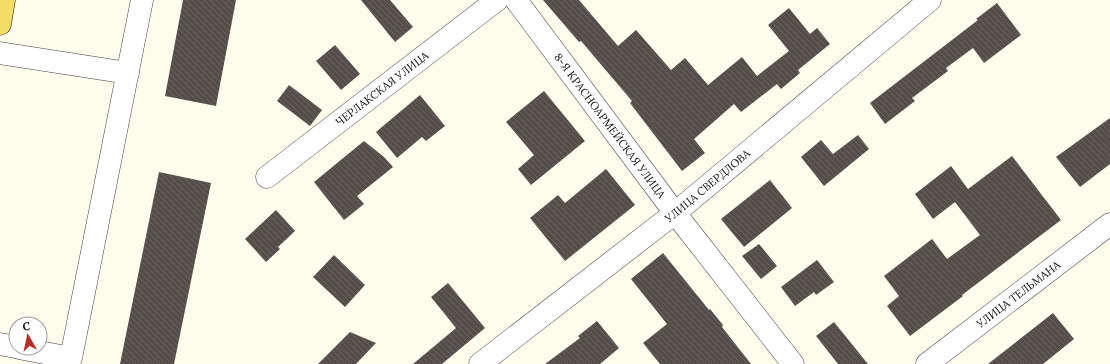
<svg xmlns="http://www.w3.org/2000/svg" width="1110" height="364" viewBox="0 0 1110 364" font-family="Lora,serif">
	<defs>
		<pattern id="building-back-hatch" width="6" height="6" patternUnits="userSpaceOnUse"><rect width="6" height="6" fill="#544e49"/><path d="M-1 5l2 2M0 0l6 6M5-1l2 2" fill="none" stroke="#68635f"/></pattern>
	</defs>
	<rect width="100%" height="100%" fill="#fefcec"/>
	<g fill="url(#building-back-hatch)">
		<polygon points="183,0 236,0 216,106 165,96"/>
		<polygon points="361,0 390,0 413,27 395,42"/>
		<polygon points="543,0 579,0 618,46 636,30 671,70 685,58 708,85 742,57 757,76 789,51 768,25 789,8 810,34 817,28 830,44 798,70 800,73 781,89 777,84 741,112 734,104 694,139 705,153 682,171 630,103 632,101 581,41 579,42"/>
		<polygon points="997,3 1021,35 984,63 973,48 946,68 948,71 912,98 915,101 885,124 870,103 978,20 976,19"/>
		<polygon points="335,45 360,74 341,90 316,61"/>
		<polygon points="289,85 322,110 310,126 277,101"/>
		<polygon points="544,91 585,141 531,185 518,169 534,155 506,122"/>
		<polygon points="420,95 445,126 426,141 422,137 397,158 376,132"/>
		<polygon points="1110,118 1110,164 1080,187 1056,157"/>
		<polygon points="858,135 869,149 824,186 801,157 821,140 833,154"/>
		<polygon points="364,141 384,157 393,167 357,196 364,204 344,220 314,182"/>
		<polygon points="1012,156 1061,220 962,295 963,296 910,336 887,306 899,296 884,276 932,239 947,259 980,235 955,202 933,219 915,194 951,166 968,189"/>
		<polygon points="606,169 635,205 565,261 530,218 558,195 565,203"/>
		<polygon points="159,172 211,183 174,364 120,364"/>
		<polygon points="770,180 792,208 744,247 721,219"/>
		<polygon points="276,210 295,231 278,247 280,249 266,262 245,239"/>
		<polygon points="759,244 777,266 761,279 742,256"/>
		<polygon points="663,253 709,310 710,309 723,325 722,327 751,364 660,364 643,343 667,324 631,279"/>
		<polygon points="334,255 365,285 345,307 313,277"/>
		<polygon points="817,260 834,282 816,295 814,292 795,306 781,287"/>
		<polygon points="448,283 485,328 442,364 413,364 456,328 431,297"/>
		<polygon points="1053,313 1074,339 1043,364 988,364"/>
		<polygon points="597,321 619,348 600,364 545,364 580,338 578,336"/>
		<polygon points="834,322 868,364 838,364 816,336"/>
		<polygon points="350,332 376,343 356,364 318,364"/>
	</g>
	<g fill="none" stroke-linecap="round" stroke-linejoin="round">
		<g stroke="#3f3f3f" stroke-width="23">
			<g id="minor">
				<path id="s1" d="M516 0 675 213 793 364"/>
				<polyline points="0,53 128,73"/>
				<path id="s2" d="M267 177 497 0"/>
				<polyline points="0,344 16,347"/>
				<polyline points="19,348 71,358 142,0"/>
				<path id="s3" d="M480 364 675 213 930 0"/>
				<path id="s4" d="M927 364 1110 224"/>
			</g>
		</g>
		<g stroke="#1d1d1d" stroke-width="23">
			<polyline id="major" points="0,24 4,0"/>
		</g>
		<use href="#minor" stroke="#fff" stroke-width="22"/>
		<use href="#major" stroke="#f4dd66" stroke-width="22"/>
	</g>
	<g text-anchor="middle" stroke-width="4" stroke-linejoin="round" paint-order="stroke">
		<g font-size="11" fill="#0c0c0c" stroke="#fff">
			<text dy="4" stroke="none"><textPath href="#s2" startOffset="145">ЧЕРЛАКСКАЯ УЛИЦА</textPath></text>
			<text dy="4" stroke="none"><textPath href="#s1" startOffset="157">8-Я КРАСНОАРМЕЙСКАЯ УЛИЦА</textPath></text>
			<text dy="4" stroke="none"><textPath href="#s3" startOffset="289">УЛИЦА СВЕРДЛОВА</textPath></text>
			<text dy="4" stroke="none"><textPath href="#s4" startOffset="115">УЛИЦА ТЕЛЬМАНА</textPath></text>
		</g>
	</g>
	<g transform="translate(28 336) rotate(351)"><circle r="19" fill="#ffffff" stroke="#9e9e9e"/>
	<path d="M0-3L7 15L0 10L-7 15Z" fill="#b72d29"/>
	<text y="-6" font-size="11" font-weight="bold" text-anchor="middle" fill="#0c0c0c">С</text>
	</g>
</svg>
